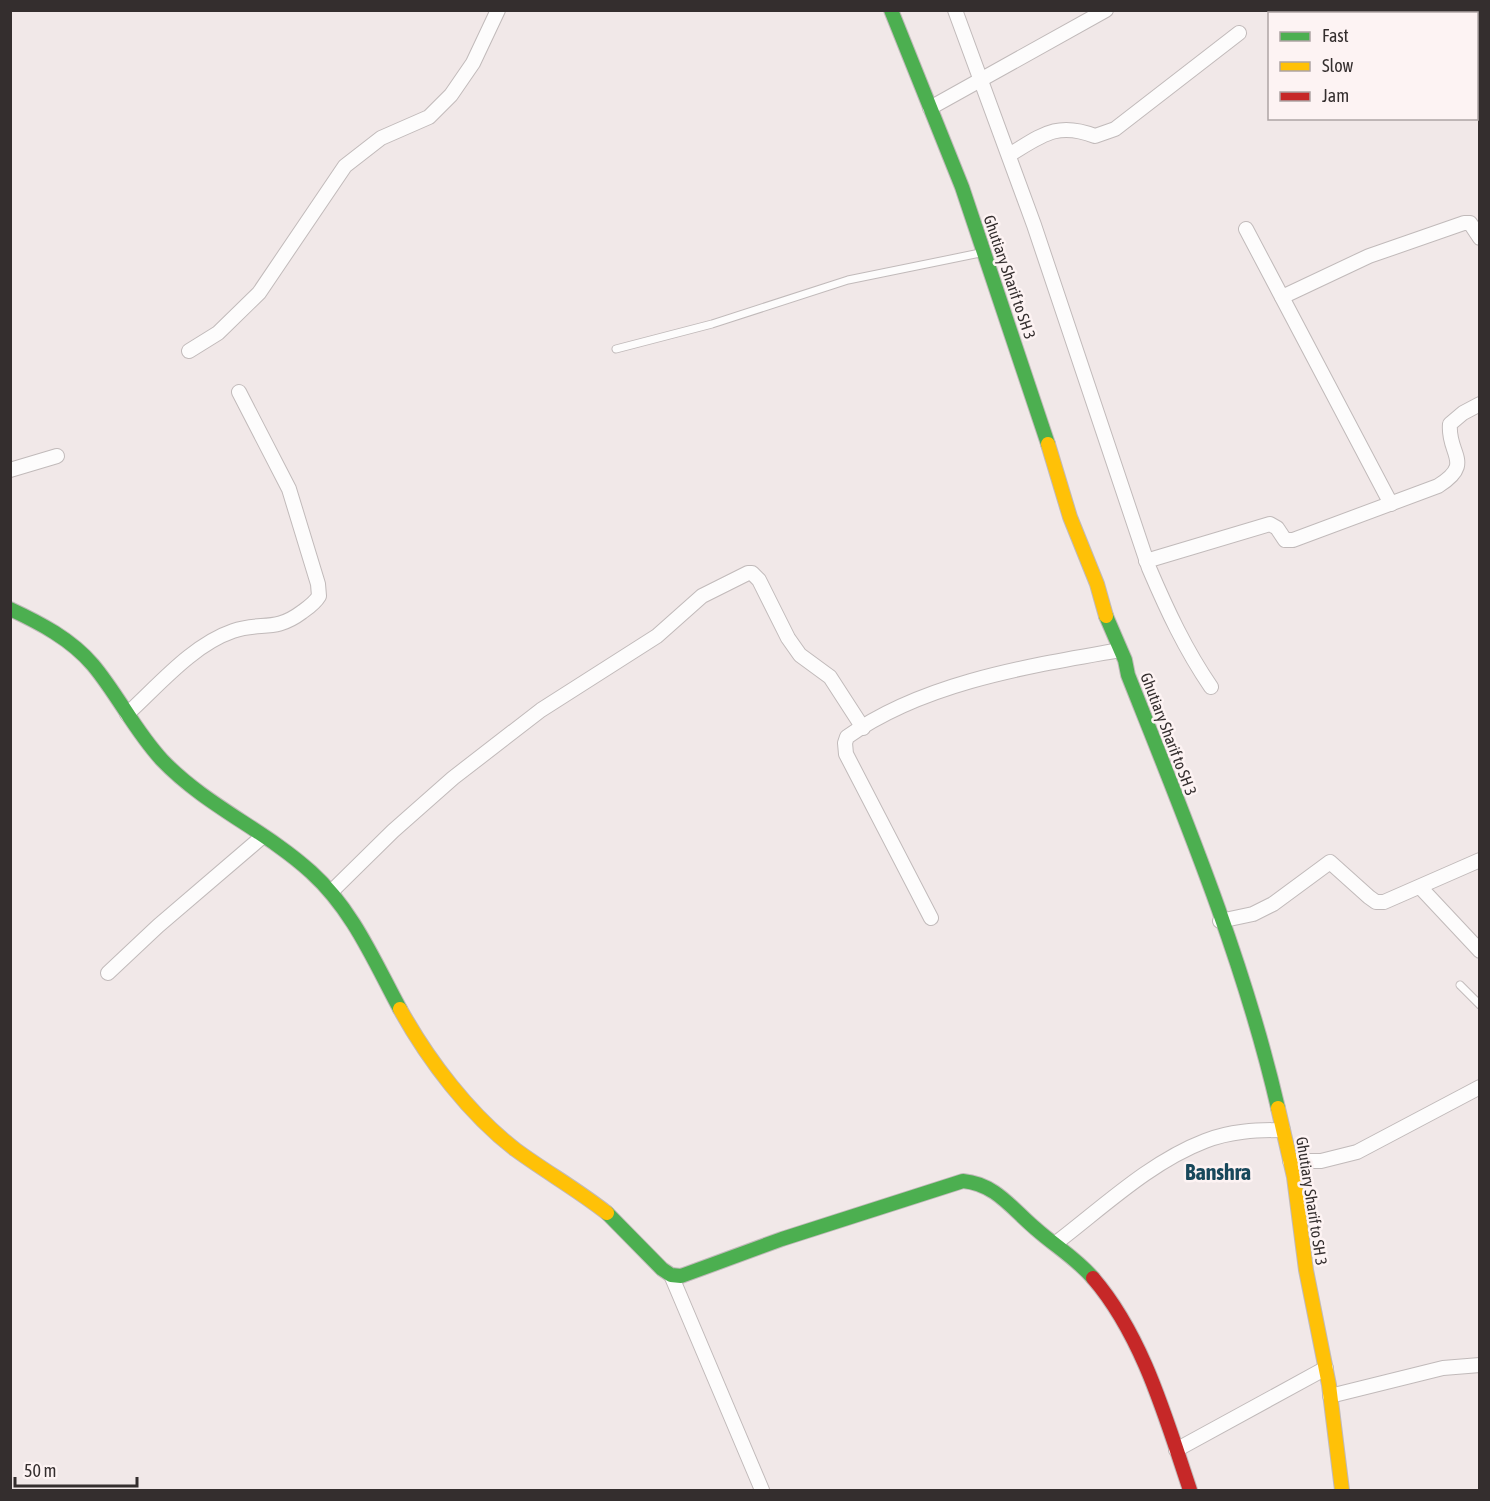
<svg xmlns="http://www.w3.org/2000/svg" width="1490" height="1501" viewBox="0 0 1490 1501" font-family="'Asap Condensed',sans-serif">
	<rect width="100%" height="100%" fill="#f1e8e8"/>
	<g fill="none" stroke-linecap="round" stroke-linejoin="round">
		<g stroke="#c1baba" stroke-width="9">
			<g id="lane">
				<polyline points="616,349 712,324 848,280 980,253"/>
				<polyline points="1460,985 1480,1005"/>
			</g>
		</g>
		<g stroke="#c1baba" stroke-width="16">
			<g id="street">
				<path d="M955 10 1034 225 1149 568C1167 610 1185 649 1211 687"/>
				<polyline points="930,108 1106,10"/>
				<path d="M1009 155C1041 136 1056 121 1095 136L1115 129 1239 33"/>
				<polyline points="1246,229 1391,504"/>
				<polyline points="1282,297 1369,256 1464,223 1470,223 1480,238"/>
				<polyline points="189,351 218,333 259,293 345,166 381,138 429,117 451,95 473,63 498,10"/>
				<polyline points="10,470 57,456"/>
				<path d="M1146 561 1270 524 1277 528 1285 540H1293L1438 486C1475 463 1447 454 1450 424L1463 413 1480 404"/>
				<path d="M127 714C158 686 192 645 233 631 261 621 274 633 302 612 309 607 315 603 319 596L318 584 289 489 239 392"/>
				<polyline points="1420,887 1480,951"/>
				<polyline points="331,892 393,831 453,778 541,710 657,636 702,596 748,573 752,573 759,580 788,638 800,655 830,677 863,728"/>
				<path d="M931 918 846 754 845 743 847 737C924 682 1030 666 1120 650"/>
				<polyline points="1220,921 1253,914 1273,904 1330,862 1369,897 1376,902 1384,902 1480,860"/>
				<polyline points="108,973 158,926 262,837"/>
				<polyline points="1290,1161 1321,1161 1357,1152 1480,1087"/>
				<path d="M1056 1243C1102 1208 1150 1162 1205 1141 1230 1131 1256 1130 1283 1130"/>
				<polyline points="671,1275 762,1490"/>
				<polyline points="1330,1396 1443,1368 1480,1365"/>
				<polyline points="1176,1450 1326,1368"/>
			</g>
		</g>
		<g stroke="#c1baba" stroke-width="16">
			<g id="fast">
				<polyline points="891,10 962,187 1048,444"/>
				<path d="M10 609C40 623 71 639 93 665 118 695 135 731 162 760 206 806 265 830 311 872 353 910 374 961 400 1009"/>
				<path d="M1106 616 1125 660 1128 675C1184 816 1244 960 1278 1108"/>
				<path d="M607 1213 662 1269 671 1275 681 1276 782 1239 963 1181C996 1184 1012 1209 1036 1229 1055 1246 1076 1258 1093 1278"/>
			</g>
		</g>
		<g stroke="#c1baba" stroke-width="16">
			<g id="slow">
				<polyline points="1048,444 1070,517 1097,584 1106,616"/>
				<path d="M400 1009C428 1060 470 1115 516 1150 546 1172 578 1190 607 1213"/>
				<polyline points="1278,1108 1294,1177 1306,1270 1329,1385 1342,1490"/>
			</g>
		</g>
		<g stroke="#c1baba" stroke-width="16">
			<path id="jam" d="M1093 1278C1143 1336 1166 1419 1190 1490"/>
		</g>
		<use href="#lane" stroke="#fdfcfc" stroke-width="7"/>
		<use href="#street" stroke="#fdfcfc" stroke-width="14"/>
		<use href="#fast" stroke="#4caf50" stroke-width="14"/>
		<use href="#slow" stroke="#ffc107" stroke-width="14"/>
		<use href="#jam" stroke="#c62828" stroke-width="14"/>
	</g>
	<g text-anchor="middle" stroke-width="5" stroke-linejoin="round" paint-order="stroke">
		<g font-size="16" fill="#342e2e" stroke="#fdf3f3">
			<text transform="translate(1010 277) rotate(71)" y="6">Ghutiary Sharif to SH 3</text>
			<text transform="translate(1169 734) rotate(69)" y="6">Ghutiary Sharif to SH 3</text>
			<text transform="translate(1312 1201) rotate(81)" y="6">Ghutiary Sharif to SH 3</text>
		</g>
		<g font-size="22" font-weight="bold" fill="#18485b" stroke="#fdf3f3">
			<text x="1218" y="1180">Banshra</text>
		</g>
	</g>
	<rect width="1490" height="1501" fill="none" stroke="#342e2e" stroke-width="24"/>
	<rect x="1268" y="12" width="210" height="108" fill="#fdf3f3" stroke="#ada4a4" stroke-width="1.5"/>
	<rect x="1280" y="32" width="30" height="9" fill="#4caf50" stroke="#ada4a4" stroke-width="1.5"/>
	<text x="1322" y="42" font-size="18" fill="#342e2e">Fast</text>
	<rect x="1280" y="62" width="30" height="9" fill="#ffc107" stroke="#ada4a4" stroke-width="1.5"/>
	<text x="1322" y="72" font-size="18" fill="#342e2e">Slow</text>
	<rect x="1280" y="92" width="30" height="9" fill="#c62828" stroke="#ada4a4" stroke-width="1.5"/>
	<text x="1322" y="102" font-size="18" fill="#342e2e">Jam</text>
	<path d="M15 1477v9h122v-9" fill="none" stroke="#342e2e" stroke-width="3"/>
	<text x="24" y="1477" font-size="18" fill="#342e2e" stroke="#fdf3f3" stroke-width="4.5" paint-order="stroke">50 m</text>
</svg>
